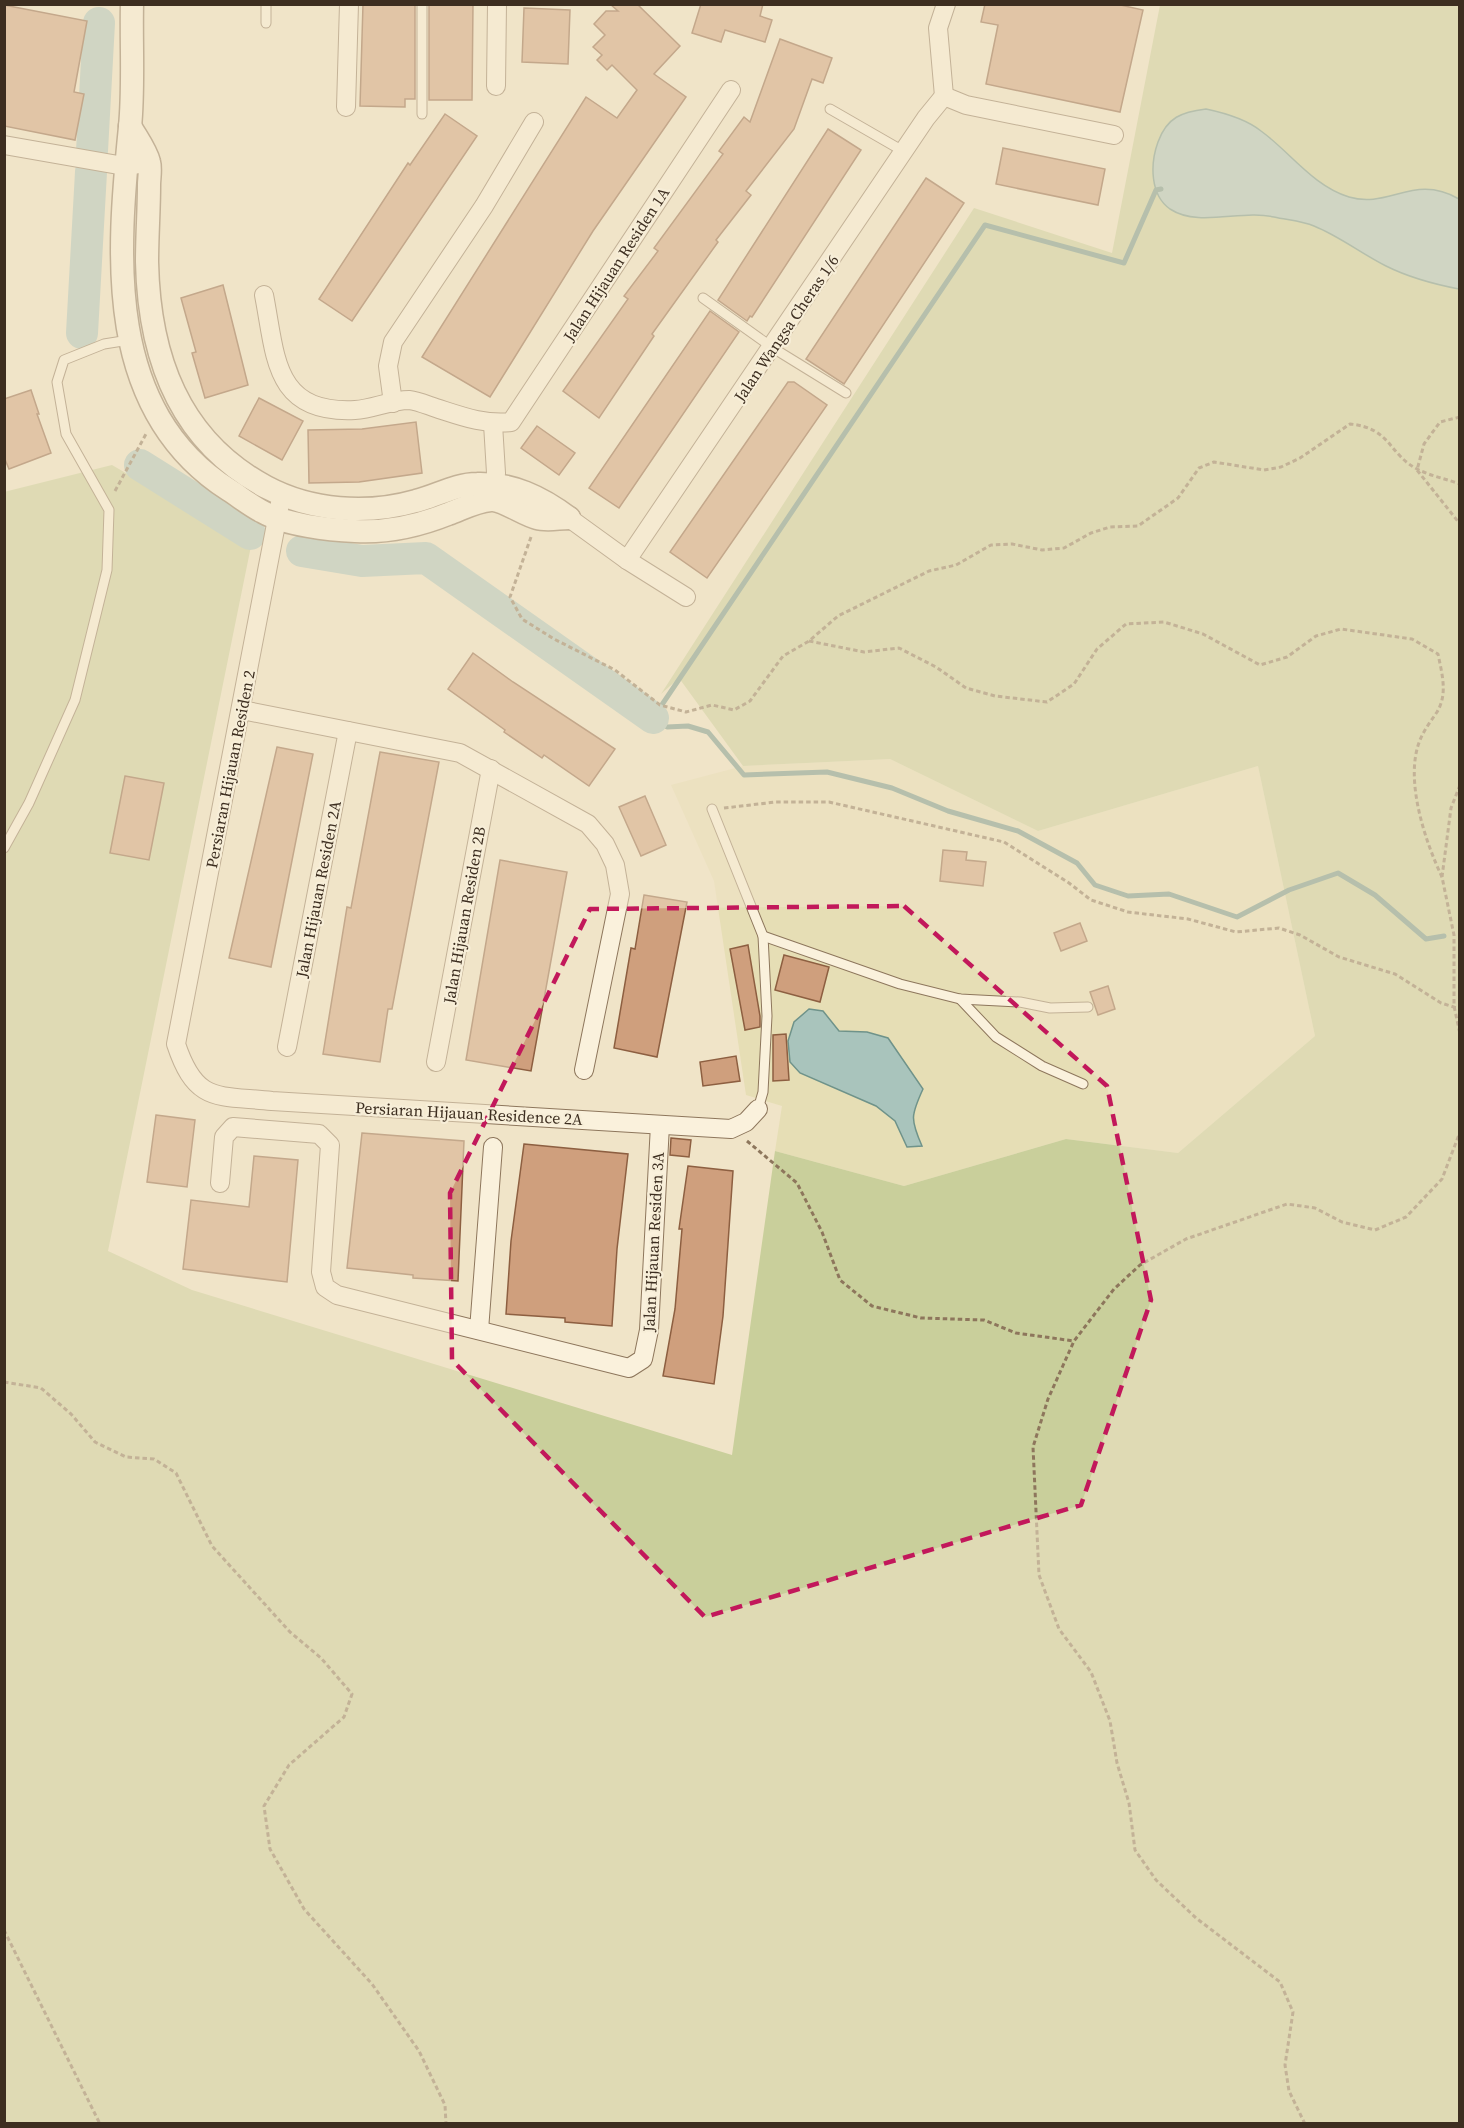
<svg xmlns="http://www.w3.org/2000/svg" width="1464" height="2128" viewBox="0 0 1464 2128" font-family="'Source Serif 4',serif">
	<rect width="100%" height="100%" fill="#f0e4c8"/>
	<polygon fill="#e6deb5" points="890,759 1038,831 1258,766 1315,1036 1178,1153 1066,1139 904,1186 775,1151 782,1106 746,1095 714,881 671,785 743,766"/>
	<polygon fill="#c9cf9b" points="1160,5 1459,5 1459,2123 5,2123 4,492 112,465 251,546 108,1251 192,1290 732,1455 775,1151 904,1186 1066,1139 1178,1153 1315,1036 1258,766 1038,831 890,759 743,766 679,678 661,694 974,208 1112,253"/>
	<g fill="#a9c4bc" stroke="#6f938a" stroke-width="1.5">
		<path d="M1206 109C1225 113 1246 119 1261 131 1290 152 1313 186 1349 197 1389 209 1414 173 1459 199V289C1433 284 1410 278 1386 266 1362 254 1339 236 1314 226 1302 221 1287 220 1274 217 1242 209 1199 228 1170 209 1150 195 1150 164 1158 142 1167 117 1182 112 1206 109Z"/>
		<path d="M809 1009 823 1011 839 1031 867 1032 888 1038 923 1089C911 1115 910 1119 922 1146L907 1147 895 1121 876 1106 800 1073 790 1062 788 1041 794 1022Z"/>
	</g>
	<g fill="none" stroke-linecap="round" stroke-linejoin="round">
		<polyline stroke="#6f938a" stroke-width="5" points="1161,189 1156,190 1124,263 985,225 653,718 667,727 688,726 708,732 744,775 827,772 892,788 948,811 1018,831 1077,863 1095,885 1128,896 1169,894 1237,917 1289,890 1338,873 1375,895 1426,939 1444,936"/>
		<g stroke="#a9c4bc" stroke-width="32">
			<polyline points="92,151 99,23"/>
			<polyline points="82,333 91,172"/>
			<polyline points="140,465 250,534"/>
			<polyline points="302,551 362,561 426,558 653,718"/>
		</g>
	</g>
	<g fill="#cf9f7d" stroke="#8d5f41" stroke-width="1.5">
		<polygon points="363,4 415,4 415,99 405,99 405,107 360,106"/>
		<polygon points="429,4 473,4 472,100 429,100"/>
		<polygon points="610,4 637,4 680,46 654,74 686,97 593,231 490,397 422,357 586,97 617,118 637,90 612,65 607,70 597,60 602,55 593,47 605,35 594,24 606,11 618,11"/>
		<polygon points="701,4 763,4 760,16 772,20 765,42 725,30 721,42 692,33"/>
		<polygon points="985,4 1116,4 1143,10 1120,112 986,84 998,25 981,22"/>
		<polygon points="4,5 87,21 74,92 84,94 75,140 4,126"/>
		<polygon points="524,8 570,10 568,64 522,62"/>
		<polygon points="780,39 832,58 823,83 812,79 794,129 746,191 751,195 716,240 718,242 652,334 654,336 599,418 563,391 628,299 624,296 658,251 654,248 723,154 719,151 744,117 750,122"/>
		<polygon points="445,114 477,136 352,321 319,299 408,163 410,165"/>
		<polygon points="828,129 861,150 752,317 750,316 747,321 718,300"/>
		<polygon points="1003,148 1105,169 1098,205 996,184"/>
		<polygon points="926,178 964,203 844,384 806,359"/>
		<polygon points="223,285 248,385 205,398 192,353 196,352 181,298"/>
		<polygon points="710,311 739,332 619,508 589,488"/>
		<polygon points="788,382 794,382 827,405 707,578 670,552"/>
		<polygon points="31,390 39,414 37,414 51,453 9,469 4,457 4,399"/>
		<polygon points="259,398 303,421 282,460 239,436"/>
		<polygon points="416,422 422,473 359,482 309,483 308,430 362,429"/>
		<polygon points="537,426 575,453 559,475 521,448"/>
		<polygon points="473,653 513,682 615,749 589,786 544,755 542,758 504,732 505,730 448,689"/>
		<polygon points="277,747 313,754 271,967 229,958"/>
		<polygon points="380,752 439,762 392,1009 388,1009 380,1062 323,1054 347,907 351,908"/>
		<polygon points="125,776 164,783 149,860 110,853"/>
		<polygon points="645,796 666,845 641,856 619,807"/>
		<polygon points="943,850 967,852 966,860 986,862 983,886 940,881"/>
		<polygon points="500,860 567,872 531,1071 466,1060"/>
		<polygon points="644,895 687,902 657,1057 614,1048 631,948 635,949"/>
		<polygon points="1080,923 1087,941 1061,951 1054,933"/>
		<polygon points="748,945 760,1016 760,1027 745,1030 730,949"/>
		<polygon points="784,955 829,967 820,1002 775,990"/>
		<polygon points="1108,986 1115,1009 1098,1015 1090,992"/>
		<polygon points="786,1034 789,1080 773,1081 773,1035"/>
		<polygon points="736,1056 740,1081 703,1086 700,1062"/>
		<polygon points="156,1115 195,1120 187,1187 147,1182"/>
		<polygon points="362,1133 464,1141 458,1281 413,1278 413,1275 347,1268"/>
		<polygon points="671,1138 691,1140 689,1157 670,1155"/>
		<polygon points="524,1144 628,1154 617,1249 612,1326 565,1322 565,1318 506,1314 511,1241"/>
		<polygon points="254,1156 298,1160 287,1282 183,1269 191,1200 249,1207"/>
		<polygon points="688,1166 733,1171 723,1316 714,1384 663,1376 675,1309 682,1229 679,1229"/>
	</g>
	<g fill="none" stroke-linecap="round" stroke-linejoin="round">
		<g stroke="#8d765c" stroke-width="11">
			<g id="service">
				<polyline points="266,23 266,4"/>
				<polyline points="830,109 903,151"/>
				<polyline points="422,114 422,4"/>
				<polyline points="703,298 773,348 846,393"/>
				<polyline points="712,809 763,936 767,1016 763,1092 758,1109"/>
				<polyline points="4,848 29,803 75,700 107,570 109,510 66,434 57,382 64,360 104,344 129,340"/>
				<polyline points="763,936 900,984 960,999 1020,1002 1050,1008 1088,1007"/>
				<polyline points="960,999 996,1037 1042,1066 1083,1084"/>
			</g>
		</g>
		<g stroke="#8d765c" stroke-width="20">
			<g id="minor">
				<polyline points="496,86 497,4"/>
				<polyline points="944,96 966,105 1114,135"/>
				<polyline points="944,96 938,28 946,4"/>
				<polyline points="346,107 349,4"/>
				<polyline points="4,145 124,166 139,164"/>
				<path d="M264 295C276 356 273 414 355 410 373 409 391 400 409 400 418 401 427 405 436 408 461 416 484 425 511 422L731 90"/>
				<polyline points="393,403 388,366 393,342 484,206 534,122"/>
				<polyline points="493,424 496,473 494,497"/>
				<path d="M282 493 176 1044C196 1104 217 1095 272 1101L731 1129 746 1122 758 1109"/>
				<polyline points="569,518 627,560 686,597"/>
				<polyline points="627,560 926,118 944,96"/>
				<polyline points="242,710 460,753 588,824 605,844 615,865 620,894 584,1070"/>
				<polyline points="287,1047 348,731"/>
				<polyline points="436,1062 491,769"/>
				<polyline points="220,1183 224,1137 233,1127 319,1134 330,1145 321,1272 325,1287 337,1295 629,1368 643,1359 649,1330 660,1125"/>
				<polyline points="479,1330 493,1147"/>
			</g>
		</g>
		<g stroke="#8d765c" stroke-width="25">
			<g id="tertiary">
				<path d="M132 4C131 45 134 87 130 127 117 256 104 410 229 490 240 497 251 506 263 512 286 525 329 530 355 531 389 533 418 526 448 514 462 509 476 501 491 500 502 499 524 515 537 518 547 521 559 518 569 518"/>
				<path d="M130 126C136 137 146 150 149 162 151 169 149 178 149 185 149 210 147 236 147 262 149 356 178 440 266 487 311 511 367 515 416 501 436 496 456 484 477 484 512 483 541 497 569 518"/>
			</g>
		</g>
		<g stroke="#8d765c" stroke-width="3" stroke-dasharray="4.5 3" stroke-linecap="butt">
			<polyline points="1460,417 1440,422 1424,444 1417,470 1460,524"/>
			<polyline points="115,491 146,434"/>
			<path d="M531 537 510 597 522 619 554 639 615 670 660 705 686 712 712 705 734 710 750 701 783 656 809 641 838 616 929 571 956 565 991 545 1012 544 1042 550 1064 548 1091 533 1110 527 1138 526 1178 498 1199 468 1214 462 1264 470 1281 467 1300 458 1350 424C1392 428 1388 455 1419 470 1431 476 1446 479 1460 484"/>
			<path d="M809 641 864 652 899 648 936 667 966 688 995 696 1047 702 1074 684 1097 649 1126 624 1164 622 1203 634 1260 665 1287 657 1316 636 1341 629 1412 639 1438 654C1442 674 1448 694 1437 712 1431 721 1424 730 1420 740 1404 779 1425 841 1442 877"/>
			<polyline points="1460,785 1451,808 1442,877 1454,935 1454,1006 1460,1034"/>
			<polyline points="724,808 776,802 829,802 1004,842 1069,883 1091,900 1128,912 1188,919 1236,932 1279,928 1300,935 1339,957 1395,974 1441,1003 1460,1009"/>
			<polyline points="747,1141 797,1183 822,1232 840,1280 872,1306 921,1318 984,1320 1016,1333 1074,1341"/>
			<polyline points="4,1382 41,1388 71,1414 95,1442 126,1457 154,1459 176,1473 212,1546 290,1632 321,1658 352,1694 344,1717 289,1765 264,1806 270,1849 304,1909 372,1984 419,2051 445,2105 446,2124"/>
			<polyline points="4,1930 100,2124"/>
			<polyline points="1305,2124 1289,2091 1285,2065 1293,2012 1280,1982 1196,1918 1156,1880 1135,1850 1129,1803 1117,1763 1110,1721 1091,1672 1059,1629 1039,1575 1033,1447 1048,1399 1074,1341 1114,1289 1140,1265 1186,1239 1287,1204 1315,1208 1342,1222 1375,1230 1406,1217 1442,1179 1460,1132"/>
		</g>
		<use href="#service" stroke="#faf1dc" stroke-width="9"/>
		<use href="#minor" stroke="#faf1dc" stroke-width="18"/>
		<use href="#tertiary" stroke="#faf1dc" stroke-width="22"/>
	</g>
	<path d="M0 0H1464V2128H0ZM904 906 1107 1086 1151 1300 1081 1505 705 1617 452 1360 450 1193 590 909Z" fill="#f0e4c8" fill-opacity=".55" fill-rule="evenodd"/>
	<path fill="none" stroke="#c2185b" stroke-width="4.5" stroke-dasharray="12 8" stroke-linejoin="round" d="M904 906 1107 1086 1151 1300 1081 1505 705 1617 452 1360 450 1193 590 909Z"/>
	<g text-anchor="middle" stroke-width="4.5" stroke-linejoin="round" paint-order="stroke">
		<g font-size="16" fill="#3d2e20" stroke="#f7eed8">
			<text transform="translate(616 264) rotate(-57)" y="6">Jalan Hijauan Residen 1A</text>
			<text transform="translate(786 328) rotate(-56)" y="6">Jalan Wangsa Cheras 1/6</text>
			<text transform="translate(230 769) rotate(-79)" y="6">Persiaran Hijauan Residen 2</text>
			<text transform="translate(318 889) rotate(-79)" y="6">Jalan Hijauan Residen 2A</text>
			<text transform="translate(464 915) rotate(-80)" y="6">Jalan Hijauan Residen 2B</text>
			<text transform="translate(469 1113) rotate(3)" y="6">Persiaran Hijauan Residence 2A</text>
			<text transform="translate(653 1242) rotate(-87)" y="6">Jalan Hijauan Residen 3A</text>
		</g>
	</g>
	<rect width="1464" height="2128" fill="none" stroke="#3d2e20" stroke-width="12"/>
</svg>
